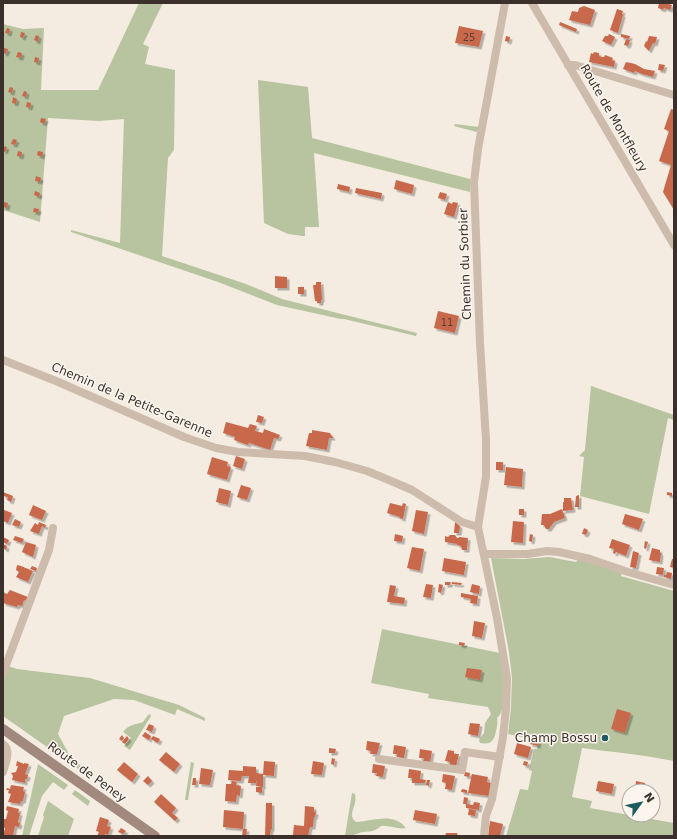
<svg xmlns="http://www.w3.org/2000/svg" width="677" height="839" viewBox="0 0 677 839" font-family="'DejaVu Sans',sans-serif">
	<defs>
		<filter id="shadow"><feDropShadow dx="2.5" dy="2.5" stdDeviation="0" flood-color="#0004"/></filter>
	</defs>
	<rect width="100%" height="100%" fill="#f4ebe1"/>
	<g fill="#b8c4a0">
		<polygon points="139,3 163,3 143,44 149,47 145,64 175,70 174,150 168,158 162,256 246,284 282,299 417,333 416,336 344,319 341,319 277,305 218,282 71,232 71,230 120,243 124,119 99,121 48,118 40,222 3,210 3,24 23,29 44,28 41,90 98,90"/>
		<polygon points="258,80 308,87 312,138 470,179 470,192 314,153 319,227 305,227 305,236 303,236 288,234 264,223"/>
		<polygon points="455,124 479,127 477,132 454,126"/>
		<polygon points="591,386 674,415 674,420 668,418 649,514 580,496 584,457 579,456 585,450"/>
		<path d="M549 557 576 562 578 559 622 573 621 576 674 591V761C644 755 613 752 582 748L572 797 592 801 590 808 674 823V836H506L520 789 528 790 532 771 529 770 534 749H537L539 741 508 734 511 708 512 678 509 652 491 558 524 559Z"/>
		<path d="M382 629 500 653C502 668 509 709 497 718 498 723 497 727 496 731 494 741 491 745 480 743L479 740 484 733 485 723 491 714 488 707 428 698 429 694 371 683Z"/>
		<polygon points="8,666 17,669 90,678 179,705 205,718 205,721 177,709 175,715 134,700 114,699 64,716 58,734 70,756 92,776 91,778 3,716 3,681"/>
		<path d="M150 714 151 716 130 750 124 746 131 738 123 732C129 724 135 725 143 722L148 715Z"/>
		<polygon points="191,762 194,763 188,800 185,800"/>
		<polygon points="38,764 68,785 64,790 53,782 42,796 29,836 22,836"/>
		<polygon points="75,790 90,801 88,806 72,794"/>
		<path d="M352 793 355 794C358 807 346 814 356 822 374 821 393 812 406 828 398 830 390 825 381 826 372 834 368 830 359 833 354 835 351 836 345 836Z"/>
		<polygon points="48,801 74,819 68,836 38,836 44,817 43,815"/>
	</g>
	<g fill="#c8694b" filter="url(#shadow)">
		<polygon points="659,3 666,3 672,5 670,10 664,8 663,10 658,8"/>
		<polygon points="584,6 595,10 590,25 569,20 572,11 578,12 579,8"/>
		<polygon points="617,9 623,11 622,14 623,15 618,33 610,30"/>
		<polygon points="560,22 577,29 576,32 559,25"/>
		<polygon points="459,26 483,31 479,47 455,43"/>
		<polygon points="7,28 10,29 9,34 5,33"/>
		<polygon points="21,32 25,33 23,38 20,37"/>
		<polygon points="609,34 615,37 611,45 602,41 605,36 608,36"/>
		<polygon points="621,34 630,36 629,39 621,37"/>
		<polygon points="36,35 39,36 38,42 34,40"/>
		<polygon points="506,36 510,37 509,42 505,41"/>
		<polygon points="649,36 657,37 655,44 653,43 649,51 644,46 646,41 647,42"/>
		<polygon points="626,39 630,40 628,46 624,45"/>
		<polygon points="4,48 8,49 6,54 3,53"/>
		<polygon points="18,52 22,53 21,58 16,57"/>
		<polygon points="594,52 599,53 599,56 602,57 604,57 605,55 613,58 612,60 615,61 614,67 589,62 591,53 593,54"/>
		<polygon points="35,57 39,58 38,63 34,62"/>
		<polygon points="626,62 635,64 644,69 655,71 653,77 642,74 635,71 634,73 623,69"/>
		<polygon points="659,64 665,65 663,71 658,70"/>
		<polygon points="10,87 13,88 12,93 8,92"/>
		<polygon points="24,91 27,92 26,97 22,96"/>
		<polygon points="13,97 17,99 16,104 12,103"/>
		<polygon points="27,102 31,103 30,108 26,107"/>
		<polygon points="671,109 674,110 674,210 663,192 671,165 659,161 669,131 664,129"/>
		<polygon points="41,118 46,119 44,124 40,122"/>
		<polygon points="13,139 17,140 15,145 11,144"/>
		<polygon points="3,146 7,147 5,152 3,151"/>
		<polygon points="18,151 22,152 21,157 17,156"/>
		<polygon points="38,151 43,152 42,157 37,155"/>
		<polygon points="36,176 41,178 40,182 35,181"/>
		<polygon points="396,180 414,185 412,194 394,189"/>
		<polygon points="338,184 350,187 349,192 337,189"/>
		<polygon points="356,188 382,193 381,199 355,193"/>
		<polygon points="35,191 40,193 39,197 34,195"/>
		<polygon points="440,192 447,194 445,200 438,198"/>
		<polygon points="4,202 8,203 7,208 3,207"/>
		<polygon points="448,202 452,204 453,202 458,203 454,217 444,214"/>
		<polygon points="34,208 39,209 38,213 33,212"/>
		<polygon points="275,276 287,277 287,288 275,288"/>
		<polygon points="316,282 321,282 322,300 321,300 321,303 317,303 317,301 315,301 313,285 316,285"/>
		<rect x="298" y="287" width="6" height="7"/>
		<polygon points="438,311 459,316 455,333 434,328"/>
		<polygon points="258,415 264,417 262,423 256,422"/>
		<polygon points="226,422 248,428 250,424 257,426 255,431 263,433 264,429 280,435 278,439 274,438 270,450 249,443 248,445 234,440 235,437 223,433"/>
		<polygon points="312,430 330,433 333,438 329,438 327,450 306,446 309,433 312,433"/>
		<polygon points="236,456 245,459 242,469 233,466"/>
		<polygon points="212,457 228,462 227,466 231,467 227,480 207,474"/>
		<rect x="496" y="462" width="7" height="8"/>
		<polygon points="506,467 523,469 522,487 504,485"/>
		<polygon points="241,485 251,488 247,500 237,497"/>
		<polygon points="219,488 231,491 228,505 216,502"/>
		<polygon points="3,492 13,496 11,502 7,500 8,497 3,496"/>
		<polygon points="667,492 672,493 672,496 667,495"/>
		<polygon points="579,495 579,507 575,507 576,496"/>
		<polygon points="564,498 571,498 573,510 563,511 563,502 564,502"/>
		<polygon points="390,503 402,506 403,503 406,504 403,519 399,518 400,517 387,513"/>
		<polygon points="33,505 46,511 42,520 29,515"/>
		<rect x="519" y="509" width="5" height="6"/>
		<polygon points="562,509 565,518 554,522 549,529 546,529 544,525 541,525 542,514 550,514"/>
		<polygon points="4,510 12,513 8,523 3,521"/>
		<polygon points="416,510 428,512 424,534 412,531"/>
		<polygon points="625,514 643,519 639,530 622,524"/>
		<polygon points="15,519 21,522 19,527 12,525"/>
		<polygon points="513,521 524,522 523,543 511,542"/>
		<polygon points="39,522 46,525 45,528 42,526 39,534 30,531 35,523 38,525"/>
		<polygon points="455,522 460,526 459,533 454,533"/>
		<polygon points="584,528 588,530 586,535 582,534"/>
		<polygon points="395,534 403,536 402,542 394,541"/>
		<polygon points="530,534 533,535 532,542 529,541"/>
		<polygon points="450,535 455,535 457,538 459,538 459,537 468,538 467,550 462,550 461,546 457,545 457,544 445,542 445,536 448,537"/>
		<polygon points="15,536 24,539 22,543 13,540"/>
		<polygon points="3,537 9,540 7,544 3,542"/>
		<polygon points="612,539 630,545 626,556 616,552 615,554 613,553 614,549 609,548"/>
		<polygon points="645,541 648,542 646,549 644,548"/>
		<polygon points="26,542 36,545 33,557 22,552"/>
		<polygon points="3,544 7,546 6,550 3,548"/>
		<polygon points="412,547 424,549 420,571 407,568"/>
		<polygon points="652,548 660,550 660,553 661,553 660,562 649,560"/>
		<polygon points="633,551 639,553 636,568 630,567"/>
		<polygon points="444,558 466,562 464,575 442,571"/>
		<polygon points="672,559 674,559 674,568 670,567"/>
		<polygon points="17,565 21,566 33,571 28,582 16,577 19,572 16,570"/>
		<polygon points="32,566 37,568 36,571 30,569"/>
		<polygon points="657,567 664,568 663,575 656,574"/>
		<polygon points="667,572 672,573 671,579 664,577 664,575 666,575"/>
		<polygon points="445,582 451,582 450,585 445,585"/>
		<polygon points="452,582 462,583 461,585 452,584"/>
		<polygon points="426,584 433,585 431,598 423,597"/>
		<polygon points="439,584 443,585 441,593 438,592"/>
		<polygon points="472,584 480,586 479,594 470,592"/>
		<polygon points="390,585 396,586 394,596 405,598 404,604 387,602"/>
		<polygon points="10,590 28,597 26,601 24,600 22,606 18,605 17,607 3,603 3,592 7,594"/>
		<polygon points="461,593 478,596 477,604 470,603 471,599 461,597"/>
		<polygon points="474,621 485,623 482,638 472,636"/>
		<polygon points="459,642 465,643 464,646 459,645"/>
		<polygon points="467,668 482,670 480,680 465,677"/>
		<polygon points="617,709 631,713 625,733 611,729"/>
		<polygon points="470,723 480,724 478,736 468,734"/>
		<polygon points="149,724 154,726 152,732 146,730"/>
		<polygon points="145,732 151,736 149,740 142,736"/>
		<polygon points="122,735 124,738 122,741 119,739"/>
		<polygon points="127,736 129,739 125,744 122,742"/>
		<polygon points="153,736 160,739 158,743 151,739"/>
		<polygon points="531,739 539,741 538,746 530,744"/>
		<polygon points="367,741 380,743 377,754 370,754 371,751 366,750"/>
		<polygon points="517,743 531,747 528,758 514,754"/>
		<polygon points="394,745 406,747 404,758 397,757 397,754 393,754"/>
		<polygon points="329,748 336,749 335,753 329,753"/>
		<polygon points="420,749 432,751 430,762 423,761 424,758 419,758"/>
		<polygon points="448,750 454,751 454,754 459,754 456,766 450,765 450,762 445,761"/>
		<polygon points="166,752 180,764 174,772 159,760"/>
		<polygon points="332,758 335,759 334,765 331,764"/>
		<polygon points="17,761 24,764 24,763 29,764 25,774 28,775 27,779 25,779 25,783 12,780 13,776 11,773 16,772 18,766 16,766"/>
		<polygon points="264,761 275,762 274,776 263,775"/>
		<polygon points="313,761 324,763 322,775 311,774"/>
		<polygon points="524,761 528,762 527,766 523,765"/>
		<polygon points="124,762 138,774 132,782 117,770"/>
		<polygon points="373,764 385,766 383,777 376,776 377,773 372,773"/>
		<polygon points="243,766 256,767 256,773 263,774 263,787 256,786 257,779 256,783 248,783 249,776 242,776 241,781 228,780 229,770 243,771"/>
		<polygon points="201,768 213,770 210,785 199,784"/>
		<polygon points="409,769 421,771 420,779 426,780 425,783 412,783 412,778 408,778"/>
		<polygon points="465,772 470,773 469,777 464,776"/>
		<polygon points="443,774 455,776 452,790 445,789 446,783 442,782"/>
		<polygon points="472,774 488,777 487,782 491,783 489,796 468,793"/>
		<polygon points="148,776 152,781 148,785 143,781"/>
		<polygon points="193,778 196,778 196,785 192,785"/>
		<polygon points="427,780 430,780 429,786 426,785"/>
		<polygon points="232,781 237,782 236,785 241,786 240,796 237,795 236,802 225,801 226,784 231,784"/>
		<polygon points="598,781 614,784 612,794 596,791"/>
		<polygon points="636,781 645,783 644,791 630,791 631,788 635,789"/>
		<polygon points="11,785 24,787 23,791 25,792 23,801 21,801 20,804 8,802 11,794 8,793 9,790 6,790 7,788 10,789"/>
		<polygon points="256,787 262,787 262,793 256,792"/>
		<polygon points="462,789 467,790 467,793 461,792"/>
		<polygon points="161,794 176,808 172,813 178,818 175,821 154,802"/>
		<polygon points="464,797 468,798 467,804 473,805 474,802 480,803 479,810 466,808 466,804 463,804"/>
		<polygon points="266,803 272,803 272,829 271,829 270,836 265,836"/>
		<polygon points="7,806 19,809 18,813 20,813 18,822 20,823 19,827 15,826 13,836 3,836 5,828 3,828 4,823 3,822 4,819 6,819 8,811 6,810"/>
		<polygon points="305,806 314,807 314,812 316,812 315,817 314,817 313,827 310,827 308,836 293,835 294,825 304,826"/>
		<polygon points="469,809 476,810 475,816 468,815"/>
		<polygon points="224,810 244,812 243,829 223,827"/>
		<polygon points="415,810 437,814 435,824 413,820"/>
		<polygon points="100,817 109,820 107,826 111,827 108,835 105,834 104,836 97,836 99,832 96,831"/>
		<polygon points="490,821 503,824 500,836 488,836"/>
		<polygon points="121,828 126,831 123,834 118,832"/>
		<polygon points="243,829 247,829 246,836 242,836"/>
		<polygon points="446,833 457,833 458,836 445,836"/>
	</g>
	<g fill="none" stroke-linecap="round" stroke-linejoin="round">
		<g stroke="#cdbbac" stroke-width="8">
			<polyline points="532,3 674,245"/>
			<polyline points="568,65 575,65 674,95"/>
			<polyline points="3,360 56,381 184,437 216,448 238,452 305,456 335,462 367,471 396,483 412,490 462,522 478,527"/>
			<polyline points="484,554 528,554 547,551 559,552 590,559 628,572 674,585"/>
			<polyline points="3,673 49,550 53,528"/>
			<path d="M3 744C12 750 5 764 3 772"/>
			<polyline points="379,759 462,770 465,752 500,757"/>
			<polyline points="484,836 486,816 492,799 503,737 506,708 507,678 497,618 478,527 486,477 486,440 480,343 474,182 478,149 505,3"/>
		</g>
		<polyline stroke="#a18a7d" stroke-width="10" points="3,729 155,836"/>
	</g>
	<circle fill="#1f5a5e" stroke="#fbf5ee" stroke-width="1.5" cx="605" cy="738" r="4"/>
	<g text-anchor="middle" stroke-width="3" stroke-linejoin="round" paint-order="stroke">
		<g font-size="10" fill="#5e3e33">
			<text x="469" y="41">25</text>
			<text x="447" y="326">11</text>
		</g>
		<g font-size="12" fill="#3b302b" stroke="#fbf5ee">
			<text transform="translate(614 118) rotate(60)" y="4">Route de Montfleury</text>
			<text transform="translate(465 264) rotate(-92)" y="4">Chemin du Sorbier</text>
			<text transform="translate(132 400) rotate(23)" y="4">Chemin de la Petite-Garenne</text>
			<text transform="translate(87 772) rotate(36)" y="4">Route de Peney</text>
		</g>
		<g font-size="12" fill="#3b302b" stroke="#fbf5ee" text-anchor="end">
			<text x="597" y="742">Champ Bossu</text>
		</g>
	</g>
	<rect width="677" height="839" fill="none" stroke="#3b302b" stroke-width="8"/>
	<g transform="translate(641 803) rotate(57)"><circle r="19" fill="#fbf5ee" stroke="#aea6a0"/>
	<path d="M0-3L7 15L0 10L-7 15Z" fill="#1f5a5e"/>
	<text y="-6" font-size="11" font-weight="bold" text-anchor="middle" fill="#3b302b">N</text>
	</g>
</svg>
